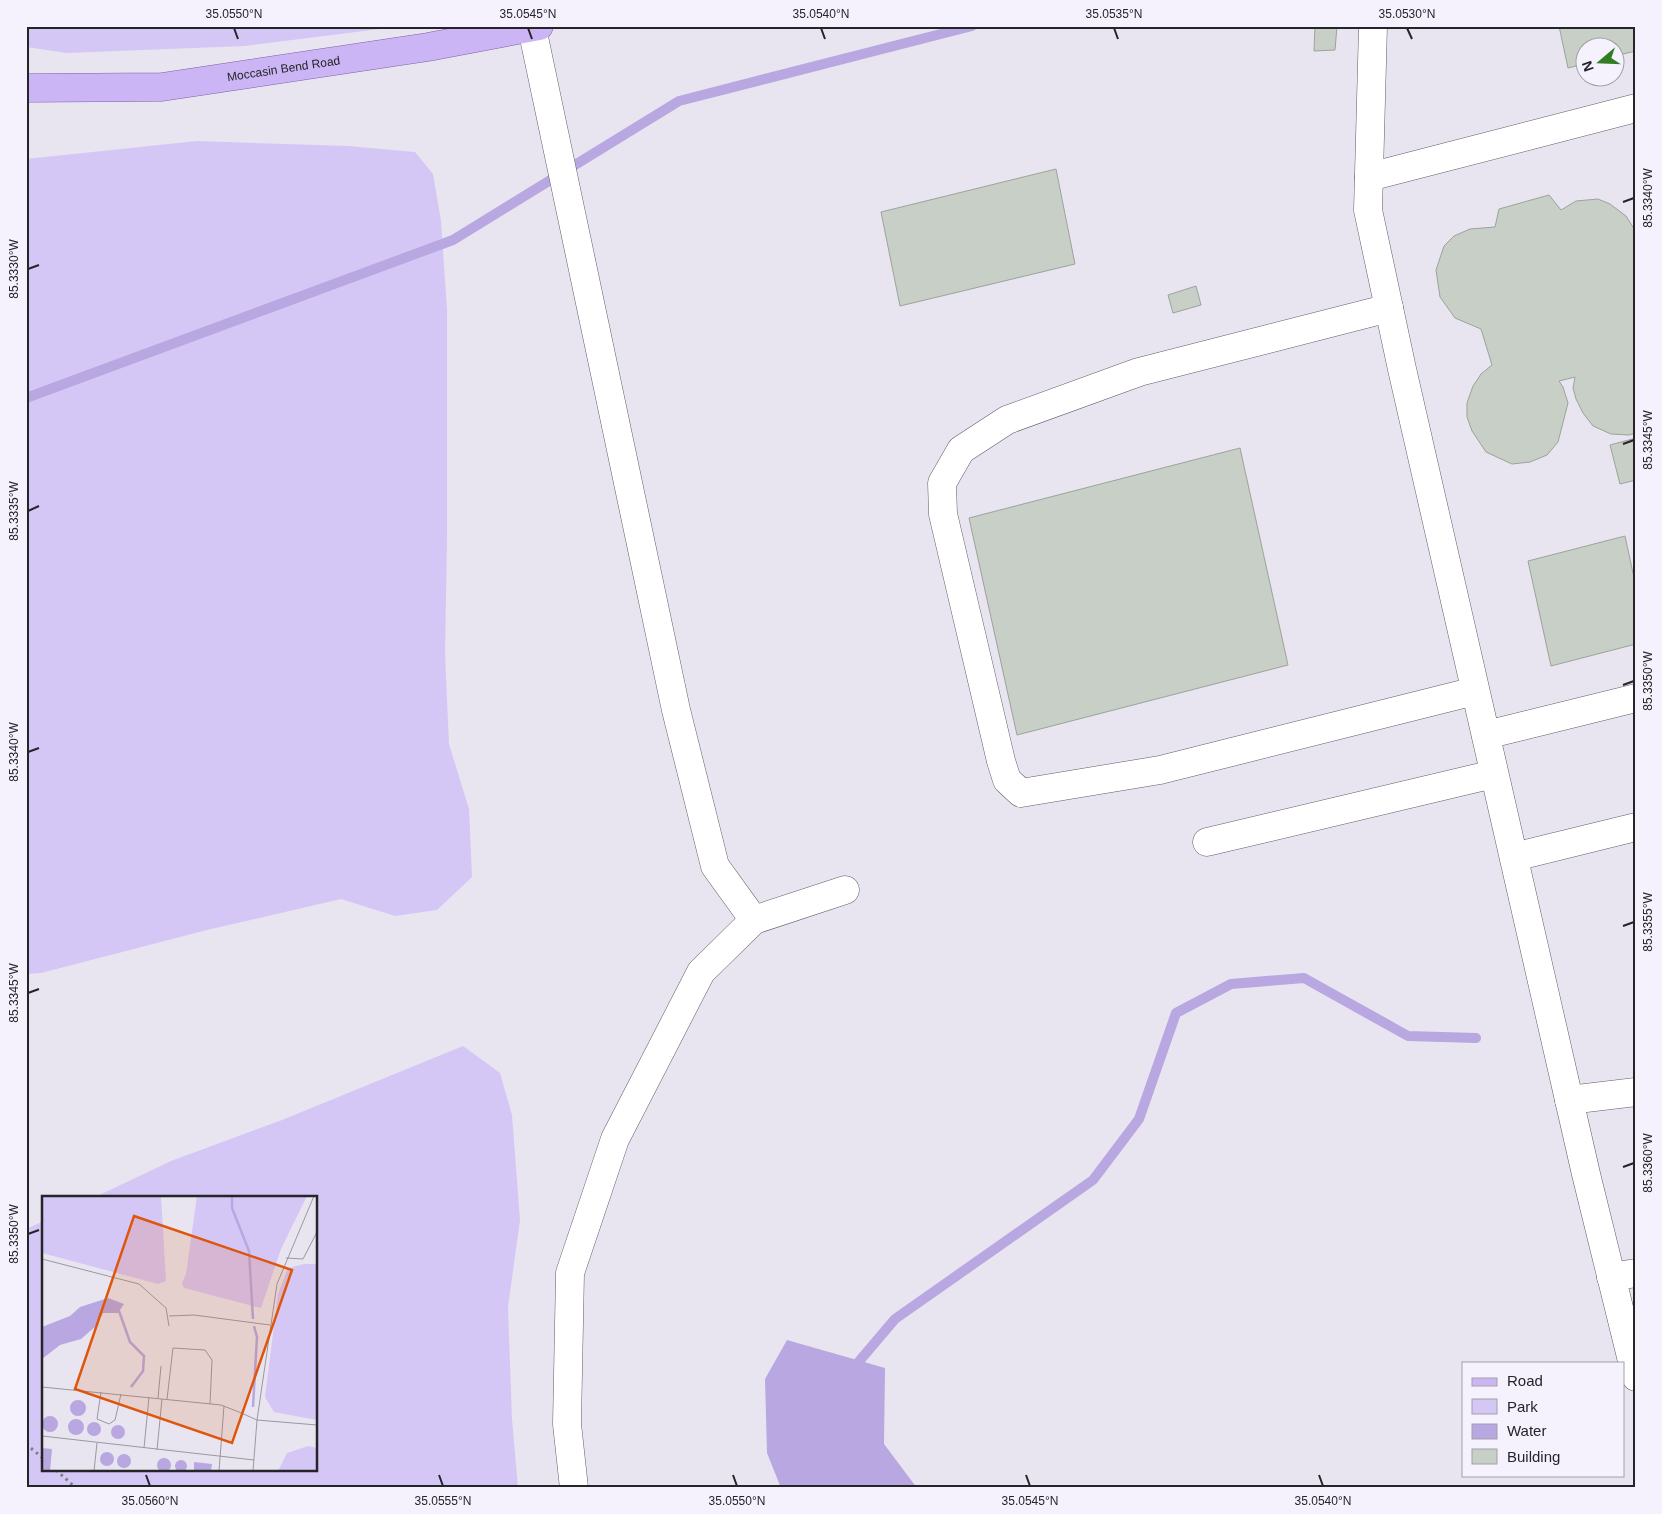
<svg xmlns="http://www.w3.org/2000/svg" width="1662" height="1514" viewBox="0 0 1662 1514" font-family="Arial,sans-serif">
	<rect width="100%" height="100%" fill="#e8e5f0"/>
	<g fill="#d5c7f5">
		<polygon points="26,26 404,26 245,46 67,53 26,47"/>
		<polygon points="197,141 348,146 415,152 433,174 441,221 447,310 447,540 445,654 449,744 469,809 472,877 437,910 395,916 341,899 207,930 41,973 26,974 26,159"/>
		<polygon points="463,1046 500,1073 512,1115 520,1220 508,1307 512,1419 518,1488 26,1488 26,1229 44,1221 44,1470 316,1470 316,1198 93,1198 171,1161 282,1120"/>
	</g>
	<polygon fill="#b8a7e0" points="787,1340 885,1368 884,1444 917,1488 781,1488 767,1453 765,1379"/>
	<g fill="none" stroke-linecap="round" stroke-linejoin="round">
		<g stroke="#b8a7e0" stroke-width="10">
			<polyline points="26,398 453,240 679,101 972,26"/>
			<polyline points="850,1372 895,1319 1093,1180 1139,1119 1176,1013 1231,984 1304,978 1408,1036 1476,1038"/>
		</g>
	</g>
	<g fill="#c8cfc6" stroke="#9ca39a">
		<polygon points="1315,26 1337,26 1335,50 1314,51"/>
		<polygon points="1559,26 1636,26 1636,51 1614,56 1614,48 1584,48 1584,64 1568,68"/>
		<polygon points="1056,169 1075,264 900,306 881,212"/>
		<polygon points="1549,195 1561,210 1576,201 1598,199 1610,204 1626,216 1636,232 1636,433 1629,435 1611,434 1593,426 1583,413 1576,399 1573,388 1575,377 1559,381 1563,387 1568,403 1558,442 1547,455 1530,462 1512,464 1486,452 1472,431 1467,417 1467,403 1473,386 1481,374 1492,365 1481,329 1455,318 1440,297 1436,270 1444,246 1454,236 1470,229 1495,227 1499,209"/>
		<polygon points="1196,286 1201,305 1173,313 1168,295"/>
		<polygon points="1636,438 1636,480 1620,484 1610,445"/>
		<polygon points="1240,448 1288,665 1017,735 969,518"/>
		<polygon points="1625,536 1636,587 1636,644 1551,666 1528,561"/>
	</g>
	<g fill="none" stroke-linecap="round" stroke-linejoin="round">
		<g stroke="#605d66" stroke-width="29">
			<g id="minor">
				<polyline points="1373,26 1368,210 1402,369 1586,1174 1636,1377"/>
				<polyline points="532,28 676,710 715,866 754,920"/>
				<polyline points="1369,177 1636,108"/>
				<polyline points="1389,308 1139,372 1007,420 961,450 942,483 943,514 1001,761 1007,780 1021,793 1160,770 1475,691"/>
				<polyline points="1486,735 1636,698"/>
				<polyline points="1207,842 1494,774"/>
				<polyline points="1514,857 1636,827"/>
				<polyline points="1569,1100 1636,1092"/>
				<polyline points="1611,1277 1636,1273"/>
				<polyline points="574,1488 567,1424 570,1273 615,1139 701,972 754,920 845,890"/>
			</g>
		</g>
		<g stroke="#7a62a8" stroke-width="29">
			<g id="major">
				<path id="s1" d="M26 88 162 87 428 47 539 26"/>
			</g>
		</g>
		<g stroke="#817f86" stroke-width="3" stroke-dasharray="2.5 4" stroke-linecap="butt">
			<polyline points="26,1444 44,1459"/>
			<polyline points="56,1470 76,1488"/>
		</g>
		<use href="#minor" stroke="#fff" stroke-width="28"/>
		<use href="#major" stroke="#cbb5f4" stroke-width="28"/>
	</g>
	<path fill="none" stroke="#252428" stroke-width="2" d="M234 28 238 39M528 28 532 39M821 28 825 39M1114 28 1118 39M1407 28 1412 39M1623 202 1634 198M28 269 39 265M1623 444 1634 440M28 511 39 506M1623 685 1634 681M28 752 39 748M1623 926 1634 922M28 993 39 989M1623 1167 1634 1163M28 1234 39 1230M146 1475 150 1486M439 1475 443 1486M733 1475 737 1486M1026 1475 1030 1486M1319 1475 1323 1486"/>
	<g text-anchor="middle" stroke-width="4" stroke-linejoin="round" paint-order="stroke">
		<g font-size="12" fill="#252428" stroke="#f5f2fd">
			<text dy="4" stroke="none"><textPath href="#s1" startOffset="259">Moccasin Bend Road</textPath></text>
		</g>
	</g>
	<g transform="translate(42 1196)">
		<rect width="275" height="275" fill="#e8e5f0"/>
		<path d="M0 0H119L124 85 116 88 0 57ZM155 0H265L239 53 219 112 142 92 140 87 144 78ZM262 68H275V224L232 216 223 201 236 98 246 72ZM266 250 275 252V275H236L245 257Z" fill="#d5c7f5"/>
		<path d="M66 102 82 108 76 117H61L54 130 39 143 18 149 0 163V131L28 120 38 111ZM28 212a8 8 0 1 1 16 0a8 8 0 1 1-16 0ZM0 228a8 8 0 1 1 16 0a8 8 0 1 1-16 0ZM26 231a8 8 0 1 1 16 0a8 8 0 1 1-16 0ZM45 233a7 7 0 1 1 14 0a7 7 0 1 1-14 0ZM69 236a7 7 0 1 1 14 0a7 7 0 1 1-14 0ZM0 252 10 253 8 275H0ZM58 263a7 7 0 1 1 14 0a7 7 0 1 1-14 0ZM75 265a7 7 0 1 1 14 0a7 7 0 1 1-14 0ZM115 269a7 7 0 1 1 14 0a7 7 0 1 1-14 0ZM133 270a6 6 0 1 1 12 0a6 6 0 1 1-12 0ZM152 266 170 268 169 275H152Z" fill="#b8a7e0"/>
		<path fill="none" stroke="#b8a7e0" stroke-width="2.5" d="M190 0V12L207 55 211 123M77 115 88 146 102 160 101 175 89 191M211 211 215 141 212 130"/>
		<path fill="none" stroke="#9a98a0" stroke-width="1" d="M272 0 235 88 215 224 275 229M244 62 261 63 275 36M0 63 97 88 124 112 127 130M127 120 152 119 228 129M0 191 179 209 197 216 215 224 211 275M59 196 55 223 67 228 73 224 79 198M116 202 119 170M125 203 131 152 163 154 170 164 168 208M0 240 212 264M102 252 107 201M115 254 120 203M52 275 55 247M177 275 182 210"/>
		<path fill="#de560d" fill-opacity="0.15" stroke="#de560d" stroke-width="2.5" d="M92 20 250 74 190 247 33 193Z"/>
		<rect width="275" height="275" fill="none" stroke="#252428" stroke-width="2.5"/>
	</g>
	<rect width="1662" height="1514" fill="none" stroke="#f5f2fd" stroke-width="55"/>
	<rect x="1462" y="1362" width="162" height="115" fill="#f5f2fd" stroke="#a2a0a8"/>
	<rect x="1472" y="1378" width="25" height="8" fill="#cbb5f4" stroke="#a2a0a8"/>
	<text x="1507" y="1386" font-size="15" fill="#252428">Road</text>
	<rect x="1472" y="1399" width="25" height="15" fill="#d5c7f5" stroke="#a2a0a8"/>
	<text x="1507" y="1412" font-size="15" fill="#252428">Park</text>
	<rect x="1472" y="1424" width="25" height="15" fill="#b8a7e0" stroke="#a2a0a8"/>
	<text x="1507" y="1436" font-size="15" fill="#252428">Water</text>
	<rect x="1472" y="1449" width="25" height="15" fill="#c8cfc6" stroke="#a2a0a8"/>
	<text x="1507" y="1462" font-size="15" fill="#252428">Building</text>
	<g transform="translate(1600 62) rotate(251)"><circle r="24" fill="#f5f2fd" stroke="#a2a0a8"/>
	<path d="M0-4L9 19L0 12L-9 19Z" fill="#327d24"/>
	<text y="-8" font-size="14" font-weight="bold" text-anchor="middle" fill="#252428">N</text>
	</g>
	<rect x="28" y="28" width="1606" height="1458" fill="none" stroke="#252428" stroke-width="2"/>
	<g font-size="12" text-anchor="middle" fill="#252428">
		<text x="234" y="18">35.0550°N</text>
		<text x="528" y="18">35.0545°N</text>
		<text x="821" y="18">35.0540°N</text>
		<text x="1114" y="18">35.0535°N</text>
		<text x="1407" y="18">35.0530°N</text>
		<text transform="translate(1648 198) rotate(-90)" y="4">85.3340°W</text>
		<text transform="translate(14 269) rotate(-90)" y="4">85.3330°W</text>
		<text transform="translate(1648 440) rotate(-90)" y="4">85.3345°W</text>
		<text transform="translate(14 511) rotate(-90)" y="4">85.3335°W</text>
		<text transform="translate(1648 681) rotate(-90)" y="4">85.3350°W</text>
		<text transform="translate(14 752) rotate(-90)" y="4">85.3340°W</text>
		<text transform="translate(1648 922) rotate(-90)" y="4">85.3355°W</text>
		<text transform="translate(14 993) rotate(-90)" y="4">85.3345°W</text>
		<text transform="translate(1648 1163) rotate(-90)" y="4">85.3360°W</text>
		<text transform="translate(14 1234) rotate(-90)" y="4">85.3350°W</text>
		<text x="150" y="1505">35.0560°N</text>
		<text x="443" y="1505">35.0555°N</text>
		<text x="737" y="1505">35.0550°N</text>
		<text x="1030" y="1505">35.0545°N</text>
		<text x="1323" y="1505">35.0540°N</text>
	</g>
</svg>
